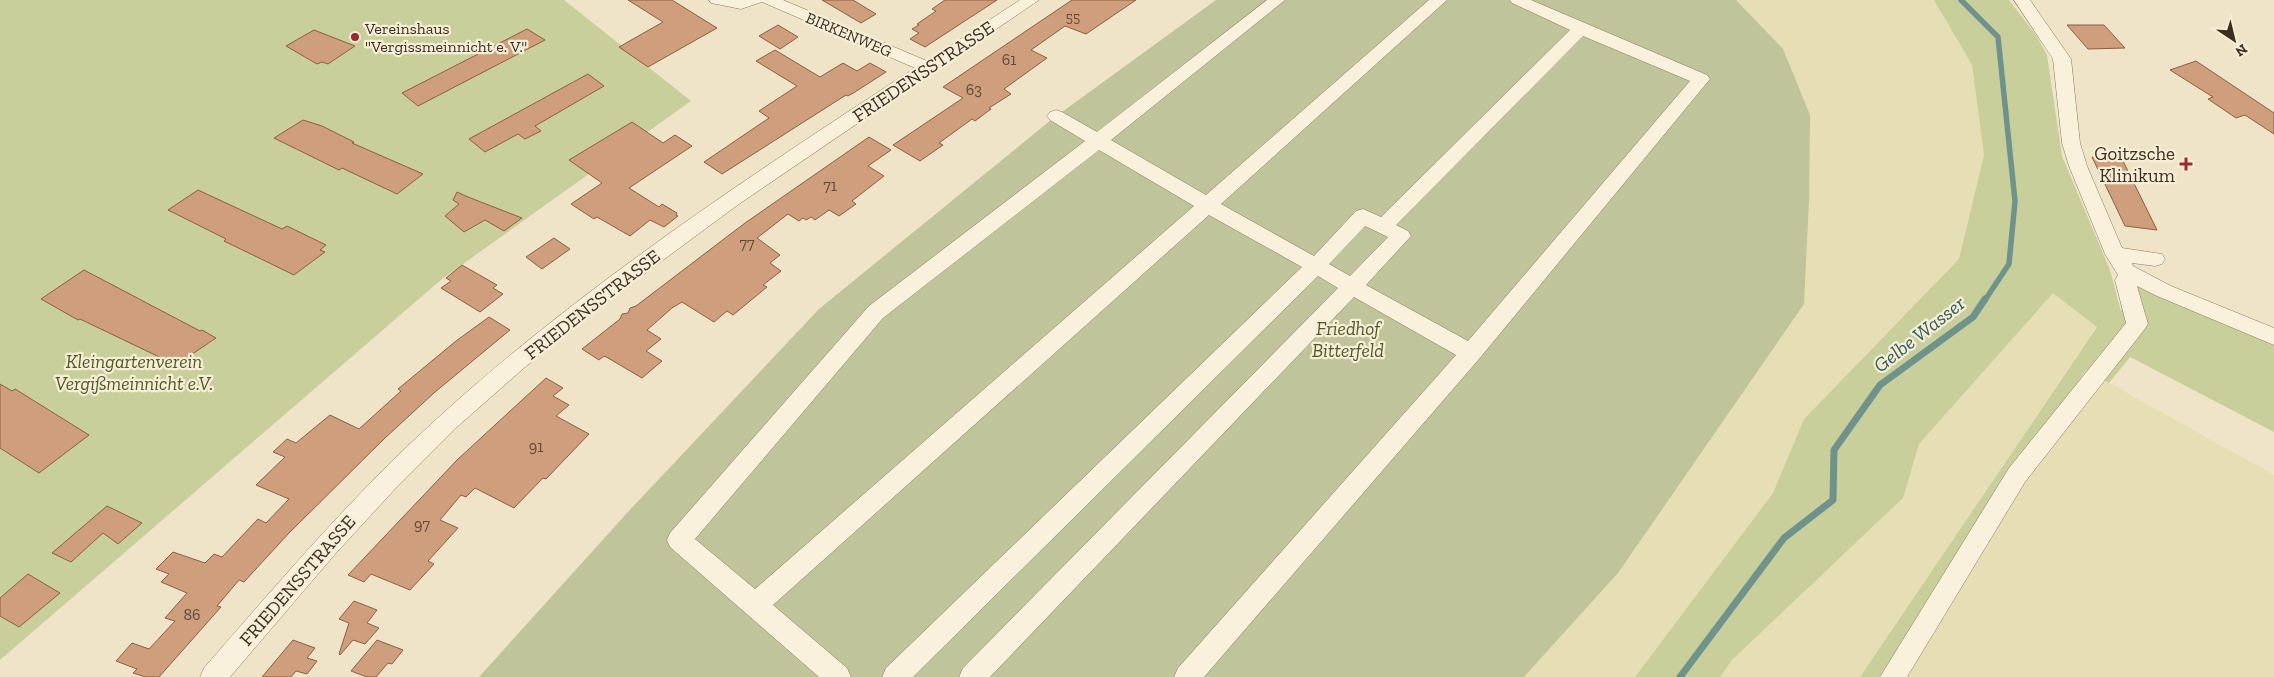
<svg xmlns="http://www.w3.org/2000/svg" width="2274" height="677" viewBox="0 0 2274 677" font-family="'Zilla Slab',serif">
	<rect width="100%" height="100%" fill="#f0e4c8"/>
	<g fill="#e6deb5">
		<polygon points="1736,0 1934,0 1972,65 1984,155 1959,259 1804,419 1773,493 1635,677 1524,677 1618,573 1783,49"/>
		<polygon points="2053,292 2097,326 1860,677 1720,677 1732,660 1903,498 1918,444"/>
		<polygon points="2086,370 2274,475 2274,677 1882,677"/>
	</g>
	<g fill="#c9cf9b">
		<polygon points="0,0 564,0 691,101 442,279 0,660"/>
		<polygon points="1934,0 2009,0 2036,35 2047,55 2062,156 2110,270 2121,311 2133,275 2274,337 2274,432 2130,357 2109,383 2086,370 1882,677 1860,677 2097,327 2053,293 1919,444 1903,498 1732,660 1720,677 1635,677 1773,493 1804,419 1959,259 1984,155 1972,65"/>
	</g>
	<polygon fill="#bfc49a" points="1216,0 1736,0 1783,49 1810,115 1809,200 1804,304 1618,573 1524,677 479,677 627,513 819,309 1051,120"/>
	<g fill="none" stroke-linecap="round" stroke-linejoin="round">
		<polyline stroke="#6f938a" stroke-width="5.5" points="1961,0 1998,37 2015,201 2009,264 1985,300"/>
		<polyline stroke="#6f938a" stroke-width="7" points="1680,677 1784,538 1833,500 1834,450 1880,385 1973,317 1985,299"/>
	</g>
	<g fill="#cf9f7d" stroke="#8d5f41">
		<polygon points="628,0 672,0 717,28 648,67 619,47 663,22"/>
		<polygon points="822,0 853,0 876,14 861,23"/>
		<polygon points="945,0 997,0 925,47 910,39 919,33 912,29 919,25 917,24 936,11 932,9"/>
		<polygon points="1072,0 1136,0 1086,34 1065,26 1031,50 1047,58 1004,89 1011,94 989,108 991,109 975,121 972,119 939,143 943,145 920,161 893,145 963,98 943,87"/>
		<polygon points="778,25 798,37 780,49 759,36"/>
		<polygon points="2067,25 2104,25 2125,48 2088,49"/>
		<polygon points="527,29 545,40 418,106 402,93"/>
		<polygon points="314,30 355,46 328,64 322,62 317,64 286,46"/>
		<polygon points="775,50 820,77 843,63 857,71 870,63 886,72 855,92 848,96 846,95 722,174 704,162 769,118 759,111 797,86 756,61"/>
		<polygon points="2196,61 2274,113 2274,134 2245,115 2236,118 2208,99 2213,97 2170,70"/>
		<polygon points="588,74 604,86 535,126 541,131 525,139 518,134 485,152 469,139"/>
		<polygon points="303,120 322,126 354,142 352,143 423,174 397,194 342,168 339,170 274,138"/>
		<polygon points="632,122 663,143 675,135 692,146 629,188 659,207 662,204 677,213 676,215 678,216 664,227 650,220 630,236 597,217 594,219 571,204 602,183 569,160"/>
		<polygon points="869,137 891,150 868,166 884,176 852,201 856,204 839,216 829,210 815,220 811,217 806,220 803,218 799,221 788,214 757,238 780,255 770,263 781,271 763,285 767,287 733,315 727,311 714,322 682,302 672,308 647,330 661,339 646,351 662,361 642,378 608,358 604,356 599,360 582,349 620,319 622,314 628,313 630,308 636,306 745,223"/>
		<polygon points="2092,157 2123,161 2157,230 2125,226"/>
		<polygon points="198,190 282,229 287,226 326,245 320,250 325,252 294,275 224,241 226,239 168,210"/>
		<polygon points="457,192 468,197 522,218 504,231 485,220 464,232 445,216 459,204 453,200"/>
		<polygon points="554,238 570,249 542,269 526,257"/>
		<polygon points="462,265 497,285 493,288 503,294 480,312 441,288 451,281 446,278"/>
		<polygon points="84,270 200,331 202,330 216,338 176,365 80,319 78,320 41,299"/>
		<polygon points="489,317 510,330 435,392 385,438 289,533 244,582 239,580 217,606 221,607 159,677 146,677 133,673 137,669 116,661 132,643 149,649 175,621 165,618 187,593 161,582 169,574 156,569 173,552 205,563 214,554 222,557 258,519 266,523 289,499 256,485 285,457 273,452 287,439 296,443 330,415 359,429 401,391 398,389 456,341"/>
		<polygon points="546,378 563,388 553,396 569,405 556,416 589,434 546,479 543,478 514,508 475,488 466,497 461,495 440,520 458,528 428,561 434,564 410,590 371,574 364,582 348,575 457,460"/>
		<polygon points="0,384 12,391 15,389 89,435 39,473 0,448"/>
		<polygon points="107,506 142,523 118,544 103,533 71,562 52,553"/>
		<polygon points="28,574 60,593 19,627 0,616 0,598"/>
		<polygon points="354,601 377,610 367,623 379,628 365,644 353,640 340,655 339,654 349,623 339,619"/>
		<polygon points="293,640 315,648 307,658 317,661 307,674 296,671 291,677 262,677"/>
		<polygon points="377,640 403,650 392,664 388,663 376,677 367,677 351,671"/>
	</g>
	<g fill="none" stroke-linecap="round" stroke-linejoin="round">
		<g stroke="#8d765c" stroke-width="1">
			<g id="minor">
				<path d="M709 0H783L927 61 1020 0H1039L739 204 594 311 524 368 457 427 395 489 336 553 230 677H200L204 668C280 581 355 492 441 415 587 283 751 175 915 68L762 2 741 9 711 3Z"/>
				<path d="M1267 0H1285L1111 140 1206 195 1429 0H1447L1221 204 1314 256 1356 211 1363 209 1381 217 1570 30 1512 3 1510 0H1531L1707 75 1710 79 1479 359 1204 677H1174L1178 668 1456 355 1354 297 990 677H959L963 668 1338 288 1318 276 913 677H882L886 668 1302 267 1209 215 773 605 847 668 851 677H819L670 547 667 540 670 533 869 306 1085 141 1050 120 1047 116 1050 112 1056 110 1062 112 1097 132ZM1583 36 1690 81 1468 341 1366 285 1411 236 1408 231 1396 225ZM1099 150 1194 206 755 589 695 539 883 318ZM1365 226 1388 237 1350 276 1329 264Z"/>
				<polygon points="2014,0 2030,0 2071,59 2080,143 2087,166 2122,248 2162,254 2165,259 2162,264 2155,266 2132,263 2133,266 2171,286 2274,328 2274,345 2157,296 2137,286 2148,324 2144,330 2025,482 1907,677 1880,677 2009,468 2126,323 2115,280 2118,275 2105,254 2069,166 2062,143 2053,59"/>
			</g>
		</g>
		<use href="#minor" fill="#faf1dc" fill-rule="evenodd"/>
	</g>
	<g fill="#9e2a2b" stroke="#f7eed8" stroke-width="2">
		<circle cx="355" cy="37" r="5"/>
		<path d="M2183.5 156.5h5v5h5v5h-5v5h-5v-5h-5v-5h5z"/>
	</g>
	<g text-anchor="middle" stroke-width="4.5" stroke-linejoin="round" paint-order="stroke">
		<g font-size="14" fill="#624a37">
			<text x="1073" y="22">55</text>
		</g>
		<g font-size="16" fill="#3d2e20" stroke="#f7eed8" text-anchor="start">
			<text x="365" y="34">Vereinshaus<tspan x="365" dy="18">"Vergissmeinnicht e. V."</tspan></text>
		</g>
		<g font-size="16" fill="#3d2e20" stroke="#f7eed8">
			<text transform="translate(849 34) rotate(23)" y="6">BIRKENWEG</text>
		</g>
		<g font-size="16" fill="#624a37">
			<text x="1009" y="65">61</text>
			<text x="974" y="95">63</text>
			<text x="830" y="191">71</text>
			<text x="747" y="249">77</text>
			<text x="536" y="452">91</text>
			<text x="422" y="530">97</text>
			<text x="192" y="620">86</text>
		</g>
		<g font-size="19" fill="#3d2e20" stroke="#f7eed8">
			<text transform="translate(923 71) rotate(-34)" y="7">FRIEDENSSTRASSE</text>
			<text transform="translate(592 304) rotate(-38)" y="7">FRIEDENSSTRASSE</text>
			<text transform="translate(297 580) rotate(-49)" y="7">FRIEDENSSTRASSE</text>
		</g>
		<g font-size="19" fill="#3d2e20" stroke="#f7eed8" text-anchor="end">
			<text x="2175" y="160">Goitzsche<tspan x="2175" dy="22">Klinikum</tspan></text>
		</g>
		<g font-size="19" font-style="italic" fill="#4d5a26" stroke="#f7eed8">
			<text x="1348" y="335">Friedhof<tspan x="1348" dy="22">Bitterfeld</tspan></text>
			<text x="134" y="368">Kleingartenverein<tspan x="134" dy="22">Vergißmeinnicht e.V.</tspan></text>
		</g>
		<g font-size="20" font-style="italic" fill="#2f5d5a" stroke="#f7eed8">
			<text transform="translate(1919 334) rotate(-38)" y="7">Gelbe Wasser</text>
		</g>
	</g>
	<g transform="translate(2234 40) rotate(145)" stroke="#f7eed8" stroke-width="4" paint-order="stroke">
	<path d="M0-4L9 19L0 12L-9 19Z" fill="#3d2e20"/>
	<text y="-8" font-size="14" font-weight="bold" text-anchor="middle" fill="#3d2e20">N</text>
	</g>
</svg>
